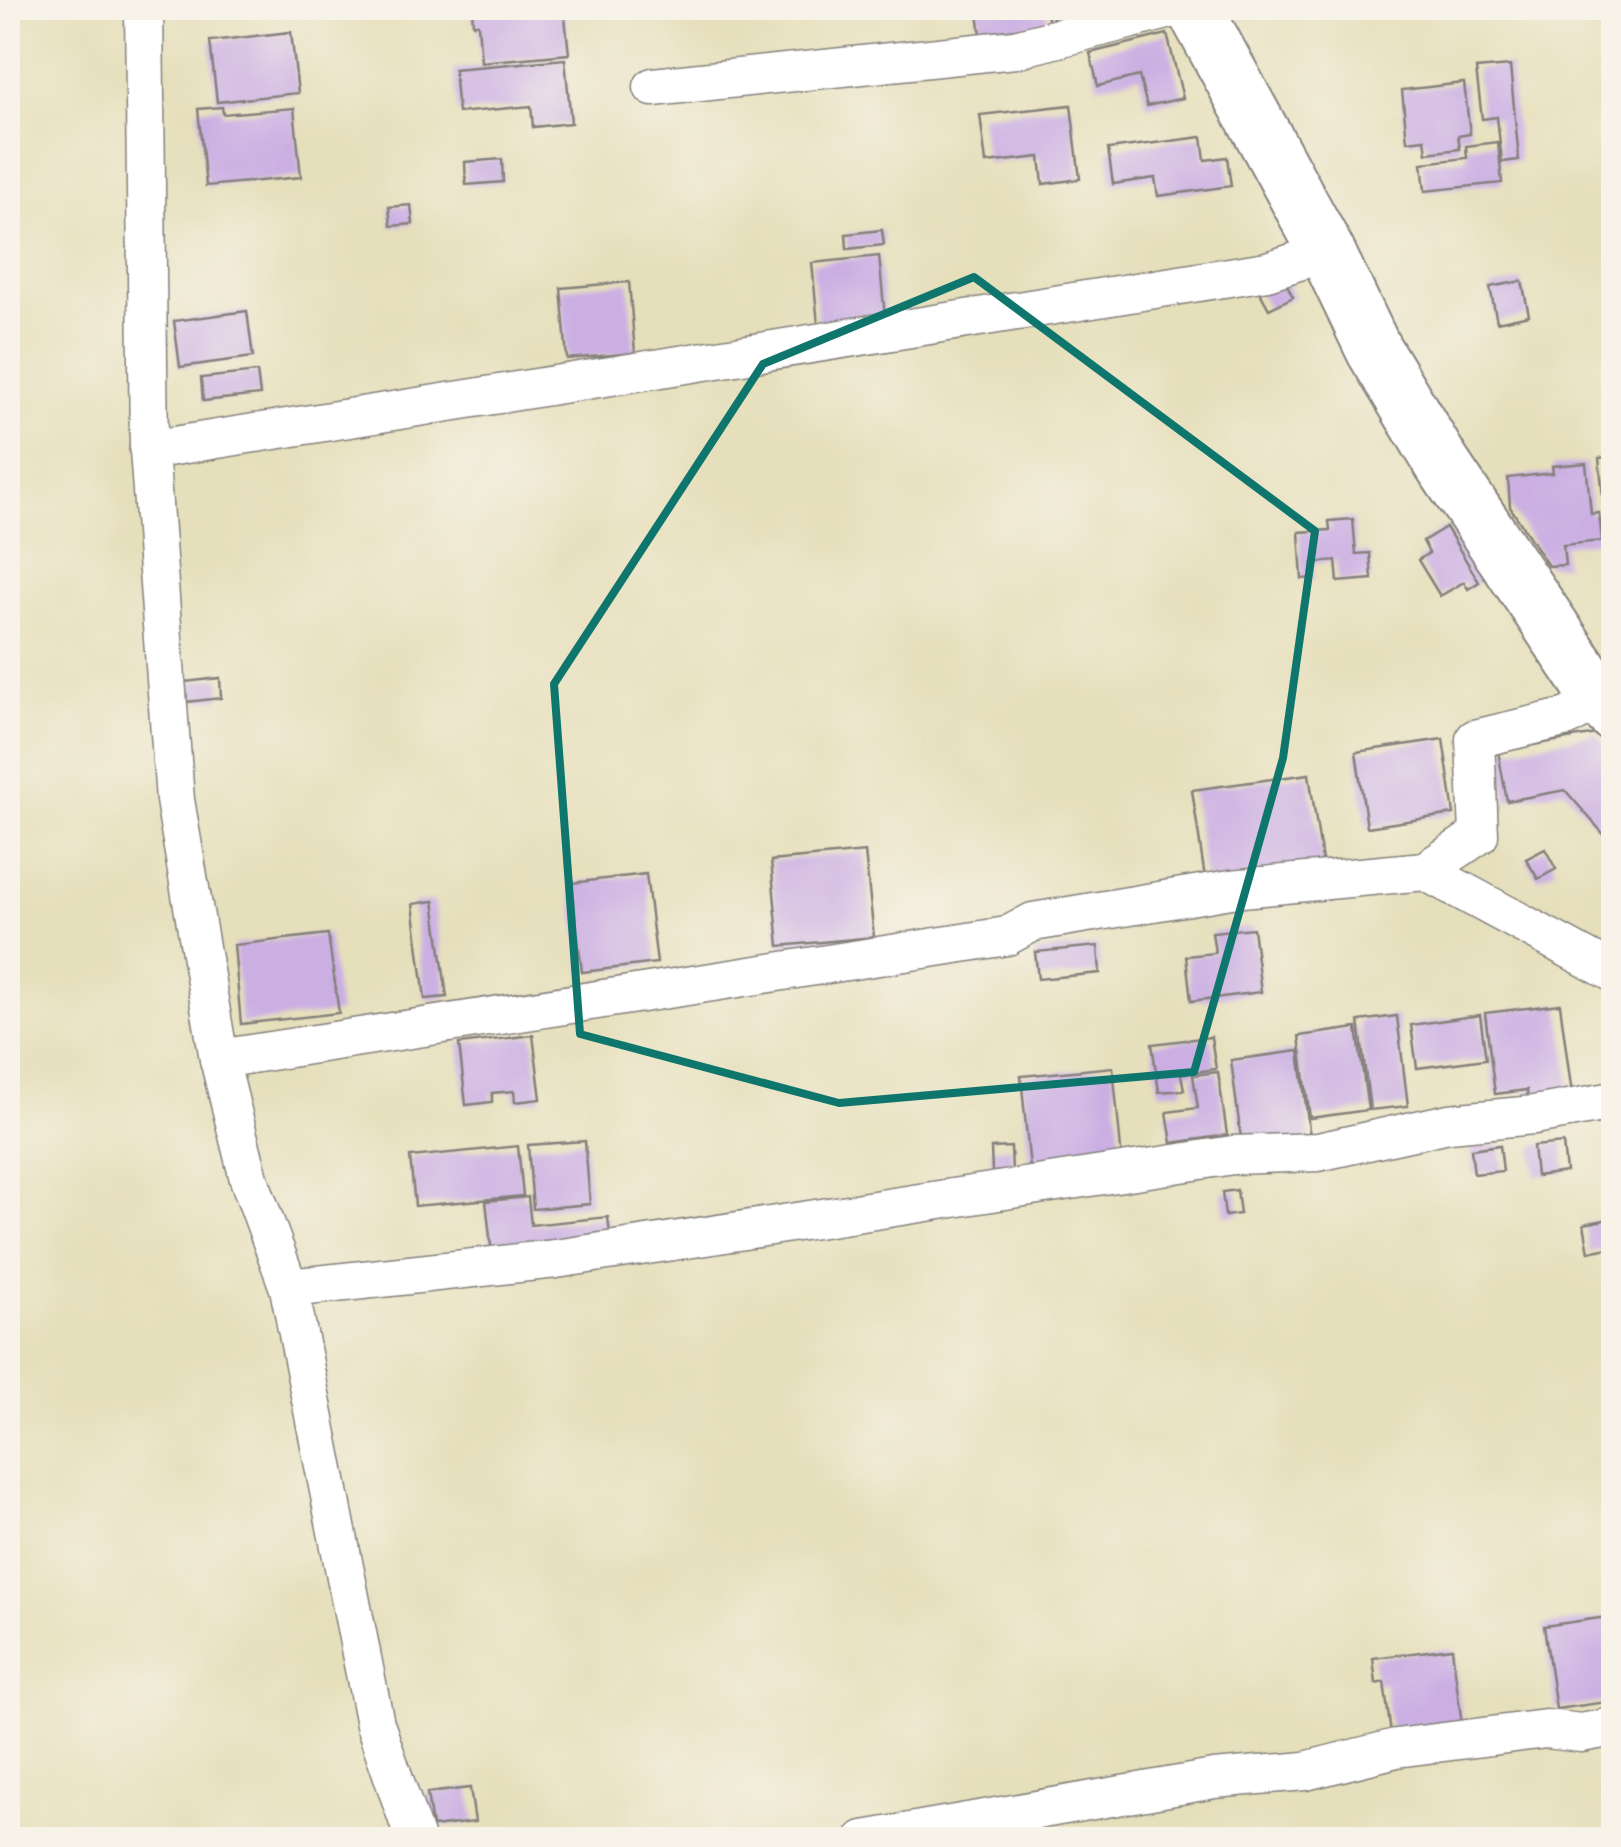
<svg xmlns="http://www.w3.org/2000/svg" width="1621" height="1847" viewBox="0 0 1621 1847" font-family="'IM FELL Double Pica',serif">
	<rect width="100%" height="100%" fill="#f7f3e8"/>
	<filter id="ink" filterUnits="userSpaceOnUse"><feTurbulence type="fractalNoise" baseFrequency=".01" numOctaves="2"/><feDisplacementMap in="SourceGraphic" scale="20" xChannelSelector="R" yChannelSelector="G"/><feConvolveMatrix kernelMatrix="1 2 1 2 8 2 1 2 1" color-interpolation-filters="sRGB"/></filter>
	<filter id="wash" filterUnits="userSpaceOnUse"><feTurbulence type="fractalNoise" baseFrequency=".0048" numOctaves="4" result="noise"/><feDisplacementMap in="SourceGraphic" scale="40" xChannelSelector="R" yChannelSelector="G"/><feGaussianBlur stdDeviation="2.25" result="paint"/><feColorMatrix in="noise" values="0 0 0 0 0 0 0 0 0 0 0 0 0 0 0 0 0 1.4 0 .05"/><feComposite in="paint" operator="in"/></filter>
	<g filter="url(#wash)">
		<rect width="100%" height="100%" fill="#e6dfbb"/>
		<g id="blocks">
			<g fill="#cbafe3">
				<polygon points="472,8 564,8 569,54 481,62 478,24 473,24"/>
				<polygon points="731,8 785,8 786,10 732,17"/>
				<polygon points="977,8 1046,8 1049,24 981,34"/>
				<polygon points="1051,8 1134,8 1054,23"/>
				<polygon points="291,32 298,93 217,102 210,41"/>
				<polygon points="1167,34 1183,98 1147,106 1139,76 1098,86 1090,53"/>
				<polygon points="565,59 571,123 533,127 531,106 458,113 454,69"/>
				<polygon points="1510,66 1519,160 1502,162 1497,117 1482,119 1476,69"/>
				<polygon points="1464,83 1470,134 1458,136 1460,149 1427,153 1425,139 1407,141 1402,90"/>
				<polygon points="1071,105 1080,179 1043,184 1040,157 986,163 980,115"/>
				<polygon points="222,107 223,114 294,108 301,177 206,186 198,109"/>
				<polygon points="1202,137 1205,160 1227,157 1231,186 1158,196 1155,178 1113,184 1108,149"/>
				<polygon points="1498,142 1502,183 1425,191 1422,163 1467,158 1466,146"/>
				<polygon points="502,159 503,182 466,185 465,162"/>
				<polygon points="411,205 413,224 391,226 389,207"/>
				<polygon points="882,230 884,245 847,249 846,234"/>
				<polygon points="879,256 885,317 818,324 812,263"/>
				<polygon points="1283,277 1293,297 1269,309 1258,289"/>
				<polygon points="1522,281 1529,315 1497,322 1490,287"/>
				<polygon points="629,282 635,353 567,359 561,288"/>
				<polygon points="247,311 253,357 180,367 174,321"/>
				<polygon points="257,372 260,395 203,401 201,378"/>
				<polygon points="1614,456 1614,545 1608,546 1599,458"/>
				<polygon points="1586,463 1591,514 1599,513 1602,541 1563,545 1565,565 1548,566 1510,507 1508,478 1553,473 1552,466"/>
				<polygon points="1353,519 1356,554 1370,553 1372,579 1338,582 1336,561 1313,563 1314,578 1302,579 1299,532 1330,530 1329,521"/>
				<polygon points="1446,527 1479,582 1468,589 1464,582 1440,596 1418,560 1429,553 1423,541"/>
				<polygon points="220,678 221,698 186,702 184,682"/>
				<polygon points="1596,734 1614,756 1614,846 1565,790 1507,801 1498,751"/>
				<polygon points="1443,739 1454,814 1367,827 1356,752"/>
				<polygon points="1309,774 1323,867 1206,885 1192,790"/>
				<polygon points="1545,849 1556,869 1538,879 1526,859"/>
				<polygon points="865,852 874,937 779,946 771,861"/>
				<polygon points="646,874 657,963 582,972 571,883"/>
				<polygon points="434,901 447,997 425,999 413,904"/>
				<polygon points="1253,928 1261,992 1191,1001 1186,956 1215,953 1212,932"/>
				<polygon points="328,934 339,1013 241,1024 234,945"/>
				<polygon points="1098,946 1100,973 1038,979 1035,952"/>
				<polygon points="1560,1004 1573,1102 1529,1108 1527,1090 1495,1094 1485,1013"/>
				<polygon points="1480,1015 1486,1059 1417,1068 1411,1025"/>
				<polygon points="1397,1016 1408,1106 1370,1110 1359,1021"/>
				<polygon points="1357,1028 1368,1110 1310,1118 1299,1036"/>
				<polygon points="533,1035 541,1099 515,1102 514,1091 492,1093 492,1102 466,1105 459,1044"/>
				<polygon points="1211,1037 1216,1069 1181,1074 1184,1090 1159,1092 1152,1044"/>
				<polygon points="1299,1051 1311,1145 1243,1154 1231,1060"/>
				<polygon points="1113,1067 1122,1160 1030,1168 1021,1076"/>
				<polygon points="1218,1072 1227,1135 1172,1143 1167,1112 1198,1108 1193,1075"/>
				<polygon points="585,1141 590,1204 533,1209 528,1145"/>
				<polygon points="1563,1143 1566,1172 1536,1176 1533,1146"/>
				<polygon points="1500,1145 1503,1171 1474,1174 1471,1149"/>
				<polygon points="518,1146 523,1196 415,1206 410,1157"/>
				<polygon points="1011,1147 1012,1171 992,1172 991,1148"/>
				<polygon points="1237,1190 1240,1214 1225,1216 1222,1192"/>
				<polygon points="528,1197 531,1225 608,1217 611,1242 492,1255 486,1201"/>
				<polygon points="1614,1218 1614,1247 1589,1252 1584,1224"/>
				<polygon points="1614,1616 1614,1701 1556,1709 1544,1626"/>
				<polygon points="1452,1648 1462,1725 1391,1734 1384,1682 1376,1684 1373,1658"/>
				<polygon points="470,1788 475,1822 432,1827 427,1793"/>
			</g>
		</g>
	</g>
	<g filter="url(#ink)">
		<use href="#blocks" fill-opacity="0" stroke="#84807b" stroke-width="2.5"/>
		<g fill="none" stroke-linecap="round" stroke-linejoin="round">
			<g stroke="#84807b" stroke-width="41">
				<g id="street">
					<polyline points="144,8 149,450 175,800 219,1059 249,1179 289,1288 375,1724 415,1840"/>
					<polyline points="653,87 1015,49 1175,8"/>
					<polyline points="149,450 1267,271 1327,252"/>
					<polyline points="1425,871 1479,835 1475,739 1568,717 1600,699"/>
					<polyline points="219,1059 1007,936 1033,922 1231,889 1425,871 1614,973"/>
					<polyline points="289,1288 556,1259 1233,1155 1318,1152 1449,1123 1534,1115 1614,1101"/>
					<polyline points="864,1840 1214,1779 1305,1771 1396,1748 1546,1729 1581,1733 1614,1727"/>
				</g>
			</g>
			<g stroke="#84807b" stroke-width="59">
				<polyline id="secondary" points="1194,8 1327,252 1374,350 1443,465 1600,699 1614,714"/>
			</g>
			<use href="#street" stroke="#fff" stroke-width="38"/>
			<use href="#secondary" stroke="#fff" stroke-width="55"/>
		</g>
	</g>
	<path fill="none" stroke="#0f766e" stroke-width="8" stroke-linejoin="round" d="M974 277 1315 531 1283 758 1194 1072 839 1103 580 1034 554 684 763 364Z"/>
	<rect width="1621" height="1847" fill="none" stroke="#f7f3e8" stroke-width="40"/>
</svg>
